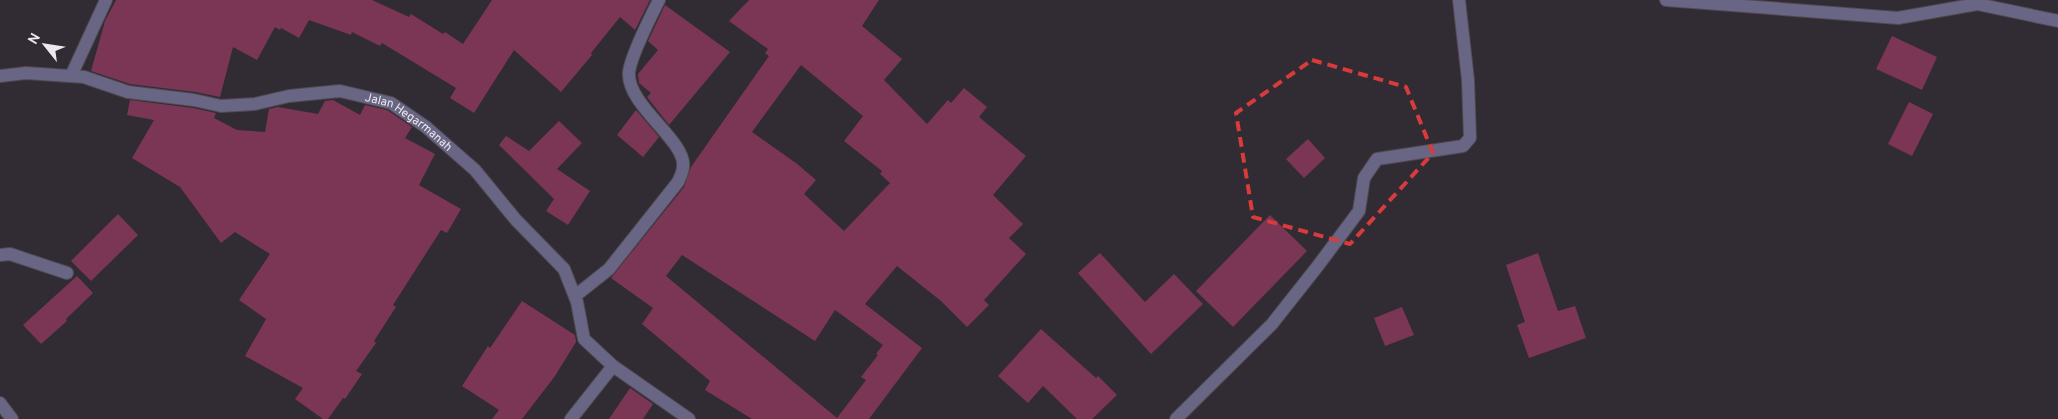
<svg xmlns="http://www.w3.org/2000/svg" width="2058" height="419" viewBox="0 0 2058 419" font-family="Overpass,sans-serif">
	<rect width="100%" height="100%" fill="#312b33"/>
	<g fill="#7b3656" fill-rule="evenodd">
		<polygon points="116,0 372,0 409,17 411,14 443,34 445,32 463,44 492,0 650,0 635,30 620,17 591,53 592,55 561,92 514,50 474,113 450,98 456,88 382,43 380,46 352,32 351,35 309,20 299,38 281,28 280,30 275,27 257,60 233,47 220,97 195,92 130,84 91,71 105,21"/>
		<path d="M749 0H879L862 26 902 59 884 80 927 124 948 100 951 103 964 88 987 107 979 117 1026 156 993 195 1023 224 1009 238 1026 254 984 300 989 305 967 327 941 301 897 266 865 304 922 348 869 419H752L705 390 710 381 642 324 653 308 611 278 684 187 691 167 769 56 765 53 768 49 729 21ZM801 65 863 116 844 141 882 171 880 174 890 183 844 231 804 194 816 180 796 163 752 132ZM682 255 815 341 835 310 883 345 876 354 878 355 861 377 866 380 837 418 666 276Z"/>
		<polygon points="665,5 730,52 669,125 647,97 651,93 639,83 638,74 658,50 648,41"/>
		<polygon points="1892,36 1937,57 1922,90 1876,69"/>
		<polygon points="130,100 193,108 216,113 214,118 237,130 265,132 269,109 278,107 318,114 325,101 333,100 360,115 365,105 387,110 412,127 405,138 435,154 419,185 461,209 447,233 441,230 393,305 396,307 374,341 376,343 356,371 362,374 345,399 343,398 328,419 323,419 295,399 303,388 245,356 266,319 239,300 270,254 235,232 221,243 180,187 132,158 154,120 127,115"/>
		<polygon points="1909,102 1933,114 1912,156 1888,144"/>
		<polygon points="636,110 659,137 643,157 617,135"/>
		<polygon points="559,121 582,143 557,169 590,191 568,225 546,211 554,199 499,145 506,136 529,151"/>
		<polygon points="1308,139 1325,158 1304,178 1286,159"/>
		<polygon points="118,214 138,235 91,281 71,261"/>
		<polygon points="1270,215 1307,251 1233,327 1196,291"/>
		<polygon points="1100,253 1145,302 1174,274 1203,304 1151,354 1078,273"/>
		<polygon points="1538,253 1558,311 1575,306 1586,338 1529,358 1517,325 1525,322 1506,265"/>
		<polygon points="77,276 93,293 66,319 67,321 41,344 23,325"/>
		<polygon points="522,301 575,335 576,342 555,376 522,419 492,419 499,410 462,386 488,346 490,348"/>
		<polygon points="1402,307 1414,335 1385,346 1374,318"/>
		<polygon points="1041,329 1096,378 1098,376 1117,395 1092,419 1077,419 1043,386 1028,403 998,376"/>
		<polygon points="630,388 653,404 643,419 609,419"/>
	</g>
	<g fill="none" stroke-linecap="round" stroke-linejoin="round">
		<g stroke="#4f4951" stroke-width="14">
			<g id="minor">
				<polyline points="1666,0 1898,18 1977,4 2058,21"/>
				<path id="s1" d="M0 76 26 73 84 77 128 92 194 100 221 106 255 104 289 96 340 91 391 103 426 127 475 170 516 220 564 269 577 302 584 339 613 366 689 419"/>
				<polyline points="71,76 106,0"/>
				<polyline points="0,255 10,254 67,273"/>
				<path d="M575 296 609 269 678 182C680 177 683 172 683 167 687 141 626 105 629 72 631 55 651 16 659 0"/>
				<polyline points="0,403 12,419"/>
				<polyline points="571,419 613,366"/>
				<polyline points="1176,419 1272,324 1317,267 1359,211 1364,178 1377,159 1463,146 1470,138 1468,80 1459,0"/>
			</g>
		</g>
		<use href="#minor" stroke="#686684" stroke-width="12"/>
	</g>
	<path fill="none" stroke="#d83b3c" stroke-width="4" stroke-dasharray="10 6" stroke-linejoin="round" d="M1312 60 1406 87 1433 153 1350 244 1253 217 1236 113Z"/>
	<g text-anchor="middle" stroke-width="4" stroke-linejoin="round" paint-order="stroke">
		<g font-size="12" fill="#ece8ed" stroke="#312b33">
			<text dy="4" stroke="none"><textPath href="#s1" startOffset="422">Jalan Hegarmanah</textPath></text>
		</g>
	</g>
	<g transform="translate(45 45) rotate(300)" stroke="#312b33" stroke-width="4" paint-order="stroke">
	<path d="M0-4L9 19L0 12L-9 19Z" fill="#ece8ed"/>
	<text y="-8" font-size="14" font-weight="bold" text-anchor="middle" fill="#ece8ed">N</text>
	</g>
</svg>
